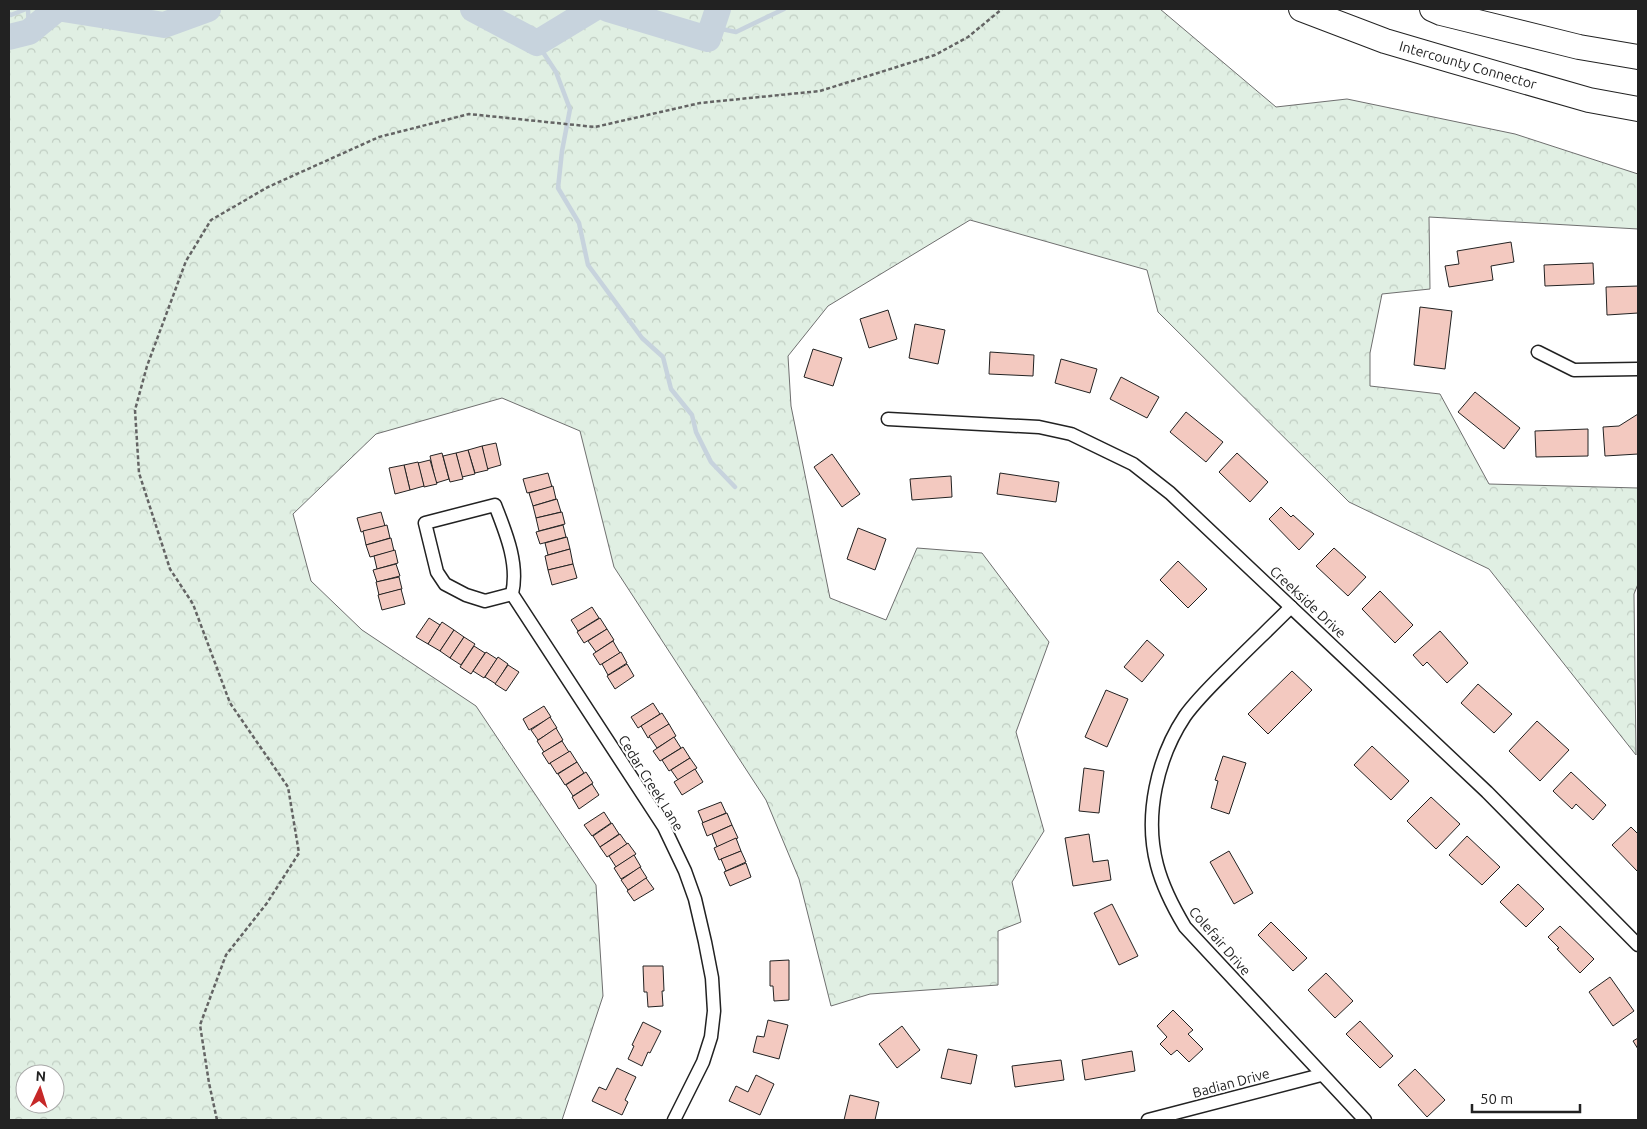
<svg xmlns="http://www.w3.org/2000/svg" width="1647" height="1129" viewBox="0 0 1647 1129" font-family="Ubuntu,sans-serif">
	<defs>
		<pattern id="forest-crowns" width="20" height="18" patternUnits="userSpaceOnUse" patternTransform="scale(1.25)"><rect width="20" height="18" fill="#e0efe3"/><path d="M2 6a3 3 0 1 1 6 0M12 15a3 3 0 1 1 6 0" fill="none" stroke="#c0cdc2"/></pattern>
	</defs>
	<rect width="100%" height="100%" fill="#fff"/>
	<path fill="url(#forest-crowns)" stroke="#6f6f6f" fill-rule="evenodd" d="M9 9H1160L1276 107 1347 99 1515 134 1638 174V229L1429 217 1430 289 1382 294 1370 353V386L1440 394 1489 484 1638 488V584L1634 594 1636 755 1489 569 1349 502 1158 312 1147 270 970 220 828 306 788 356 791 406 830 598 886 620 917 548 982 553 1049 642 1016 732 1044 831 1012 882 1021 922 998 931V985L870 994 831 1006 799 879 766 800 614 567 580 431 502 398 376 434 293 514 311 581 362 630 476 706 596 885 603 996 562 1120H9ZM25 1074H55V1104H25Z"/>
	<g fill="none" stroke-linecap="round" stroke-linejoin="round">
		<g stroke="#c7d3dd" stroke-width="4.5">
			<polyline points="28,9 29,32"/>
			<polyline points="9,14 11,15 26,9"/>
			<polyline points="712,27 736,32 784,9"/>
			<polyline points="537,43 556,72 570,109 562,151 558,188 579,223 588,265 642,338 663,357 671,389 692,415 696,432 711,462 735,487"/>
		</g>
		<g stroke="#c7d3dd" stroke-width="26">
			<polyline points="63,9 164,25 208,9"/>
			<polyline points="473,9 537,43 593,9"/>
			<polyline points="608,9 708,39 718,9"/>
			<polyline points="9,37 29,32 57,9"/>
		</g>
	</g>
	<g fill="#f3c9c0" stroke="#222">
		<polygon points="1511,242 1514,262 1491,266 1493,280 1449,287 1445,266 1459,264 1457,251"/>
		<polygon points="1593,263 1594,284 1545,286 1544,265"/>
		<polygon points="1638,286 1638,313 1607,315 1606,287"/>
		<polygon points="1420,307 1452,311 1445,369 1414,365"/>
		<polygon points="888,310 897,339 869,348 860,319"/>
		<polygon points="915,324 945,330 938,364 909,358"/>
		<polygon points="813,349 842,358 833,386 804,377"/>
		<polygon points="990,352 1034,355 1033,376 989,374"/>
		<polygon points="1061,359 1097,369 1090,393 1055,383"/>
		<polygon points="1121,377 1159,397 1147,418 1110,399"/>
		<polygon points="1475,392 1520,428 1504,449 1458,412"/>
		<polygon points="1186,412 1223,442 1206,462 1170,432"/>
		<polygon points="1638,414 1638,454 1605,456 1603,427 1619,426"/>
		<polygon points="1588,429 1588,456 1536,457 1535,431"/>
		<polygon points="496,443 501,465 487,469 482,446"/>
		<polygon points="482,446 488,470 475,473 468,450"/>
		<polygon points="468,450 475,474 462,477 456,453"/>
		<polygon points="442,453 449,479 436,483 430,456"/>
		<polygon points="456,453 463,479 450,482 443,456"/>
		<polygon points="1237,453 1268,482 1250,502 1219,472"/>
		<polygon points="832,454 860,494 842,507 814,467"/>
		<polygon points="430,460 437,484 424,487 418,463"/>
		<polygon points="418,462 424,486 410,490 404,465"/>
		<polygon points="404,465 410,490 395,494 389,468"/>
		<polygon points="548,473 552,487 527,493 523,479"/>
		<polygon points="1000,473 1059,482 1056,502 997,494"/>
		<polygon points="951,476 952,497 912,500 910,479"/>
		<polygon points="553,486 556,499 533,506 529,493"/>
		<polygon points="557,499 561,512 536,518 533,506"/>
		<polygon points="1281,507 1291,517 1293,515 1314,534 1299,550 1269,519"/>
		<polygon points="381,512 385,526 361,532 357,518"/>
		<polygon points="562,512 565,524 539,531 536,518"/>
		<polygon points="387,525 390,538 366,545 363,531"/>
		<polygon points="563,525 566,537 540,544 536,532"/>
		<polygon points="858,528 886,539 875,570 847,559"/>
		<polygon points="567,537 570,549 548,555 545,543"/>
		<polygon points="391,538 394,551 370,557 366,545"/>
		<polygon points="1334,548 1366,577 1348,596 1316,566"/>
		<polygon points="570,549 573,564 548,570 545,556"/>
		<polygon points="395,550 398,563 377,569 374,556"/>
		<polygon points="1178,561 1207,589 1188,608 1160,580"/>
		<polygon points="396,564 400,576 377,582 373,570"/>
		<polygon points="573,564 577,578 552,585 548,570"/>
		<polygon points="399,577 402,589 379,595 376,582"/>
		<polygon points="401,589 405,604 382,610 378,595"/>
		<polygon points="1380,591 1413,625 1395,643 1362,609"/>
		<polygon points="592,607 599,618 578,631 571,620"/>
		<polygon points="429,618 440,625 428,644 416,637"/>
		<polygon points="600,618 607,629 584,643 577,632"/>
		<polygon points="442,622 454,630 440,651 428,644"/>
		<polygon points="607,629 614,640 596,652 588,641"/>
		<polygon points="454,630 464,637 450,658 440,651"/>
		<polygon points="1440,631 1468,663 1447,683 1427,662 1423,666 1413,655"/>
		<polygon points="464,637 475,644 461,665 450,658"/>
		<polygon points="1147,640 1164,655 1142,682 1124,667"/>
		<polygon points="613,641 620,653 600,665 593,654"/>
		<polygon points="474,646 485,653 471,674 460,667"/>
		<polygon points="486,652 497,659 484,678 473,671"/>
		<polygon points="621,652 627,663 608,675 602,664"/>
		<polygon points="498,657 508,664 496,684 485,677"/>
		<polygon points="627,664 634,676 615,689 607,676"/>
		<polygon points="508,665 519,672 506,691 495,684"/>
		<polygon points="1292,671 1312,690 1268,734 1248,714"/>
		<polygon points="1478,684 1512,714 1494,733 1461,703"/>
		<polygon points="1106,690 1128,699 1107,747 1085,737"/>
		<polygon points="653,703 660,714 638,728 631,717"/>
		<polygon points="544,706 551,717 529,730 523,719"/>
		<polygon points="662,713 669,724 648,738 641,726"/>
		<polygon points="550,717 557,728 538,740 531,730"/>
		<polygon points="1537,721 1569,750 1540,781 1509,751"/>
		<polygon points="669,724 676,736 657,748 649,736"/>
		<polygon points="556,728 563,740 544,752 537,741"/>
		<polygon points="674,737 681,748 660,761 653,751"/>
		<polygon points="562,741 569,752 549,764 542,753"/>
		<polygon points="1372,746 1409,781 1391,800 1354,765"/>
		<polygon points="683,747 690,758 669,771 662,760"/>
		<polygon points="570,751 577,762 557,774 550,763"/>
		<polygon points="1223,756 1246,763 1229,814 1211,808 1218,781 1215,780"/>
		<polygon points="690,758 697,768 678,780 671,770"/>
		<polygon points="577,762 584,773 565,785 558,774"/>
		<polygon points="1084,768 1104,771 1099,813 1079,811"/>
		<polygon points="695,769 703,782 682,795 674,782"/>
		<polygon points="586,772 593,783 573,796 566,785"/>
		<polygon points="1571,772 1606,805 1593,820 1576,804 1572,809 1553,791"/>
		<polygon points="592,784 599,795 579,809 572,797"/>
		<polygon points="1431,797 1460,824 1436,849 1407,821"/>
		<polygon points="721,802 726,813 703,823 698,811"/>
		<polygon points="604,812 611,823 592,836 584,825"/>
		<polygon points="727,813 732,825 707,836 702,823"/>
		<polygon points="612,823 619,834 600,847 593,836"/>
		<polygon points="732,825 738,838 717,847 712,834"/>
		<polygon points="1631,827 1638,834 1638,872 1612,845"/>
		<polygon points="620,834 627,844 607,857 600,847"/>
		<polygon points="1089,834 1093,862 1108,860 1111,880 1073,886 1065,838"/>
		<polygon points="1467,836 1500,867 1482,885 1449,855"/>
		<polygon points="736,838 741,851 719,860 714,848"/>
		<polygon points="628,843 636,854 616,867 609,856"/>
		<polygon points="741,851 746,862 726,871 721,859"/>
		<polygon points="1229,851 1253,893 1234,904 1210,862"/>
		<polygon points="634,855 641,867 621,879 614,868"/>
		<polygon points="746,863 751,877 730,886 724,872"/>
		<polygon points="640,867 647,878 628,890 621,880"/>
		<polygon points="646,878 654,889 634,901 627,891"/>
		<polygon points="1518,884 1544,909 1526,927 1500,902"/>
		<polygon points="1112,904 1138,956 1119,965 1094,913"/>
		<polygon points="1271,922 1307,958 1293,971 1258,935"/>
		<polygon points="1560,926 1594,959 1580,973 1557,949 1559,948 1548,937"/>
		<polygon points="789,960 789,1000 774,1001 773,986 770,986 770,961"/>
		<polygon points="643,966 663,966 664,991 662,991 663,1006 648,1007 647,992 644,992"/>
		<polygon points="1326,973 1353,1001 1335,1018 1308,990"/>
		<polygon points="1610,977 1634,1011 1613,1026 1589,992"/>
		<polygon points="1173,1010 1193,1030 1188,1034 1203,1049 1189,1062 1177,1050 1171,1055 1160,1044 1167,1037 1157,1026"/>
		<polygon points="768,1020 788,1025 779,1059 753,1052 757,1036 764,1037"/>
		<polygon points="1360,1021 1393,1056 1380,1068 1346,1034"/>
		<polygon points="643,1022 661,1031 650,1053 648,1052 642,1066 628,1059 634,1046 632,1045"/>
		<polygon points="902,1026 920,1050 897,1068 879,1044"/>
		<polygon points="1638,1038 1638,1049 1633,1041"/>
		<polygon points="948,1049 977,1055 971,1084 941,1078"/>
		<polygon points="1132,1051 1135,1071 1085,1080 1082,1060"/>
		<polygon points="1061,1060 1064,1080 1015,1087 1012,1066"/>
		<polygon points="617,1068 636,1077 625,1100 628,1102 622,1115 592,1101 599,1087 606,1090"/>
		<polygon points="1415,1069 1445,1100 1427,1117 1398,1085"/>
		<polygon points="756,1075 774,1084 760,1115 729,1101 736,1086 748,1092"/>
		<polygon points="850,1095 879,1102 875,1120 844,1120"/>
	</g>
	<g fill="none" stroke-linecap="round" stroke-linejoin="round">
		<g stroke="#222" stroke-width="15">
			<g id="minor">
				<polyline points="1538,352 1574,370 1638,369"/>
				<polyline points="888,419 1039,427 1071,434 1133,464 1170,493 1487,792 1638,945"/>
				<path d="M512 594 485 601 466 595 445 584 437 572 425 523 495 505C506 533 519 564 512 594L664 827 685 871 695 899 705 942 712 978 714 1011 711 1037 703 1062 674 1120"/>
				<path d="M1291 607C1271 627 1251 646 1231 666 1215 682 1198 698 1185 716 1157 758 1144 816 1157 865 1163 888 1173 907 1185 927L1365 1120"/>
				<polyline points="1148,1120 1321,1075"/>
			</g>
		</g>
		<g stroke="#222" stroke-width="26">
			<g id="motorway">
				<polyline points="1301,9 1385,41 1453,61 1589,100 1638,109"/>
				<polyline points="1432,9 1441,13 1579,47 1638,57"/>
			</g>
		</g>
		<polyline stroke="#646464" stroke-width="2.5" stroke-dasharray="4 2.5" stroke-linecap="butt" points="217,1120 209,1083 200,1025 226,955 267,903 299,853 288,787 230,703 193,604 170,569 139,473 135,410 147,366 186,261 211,220 268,187 379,137 469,114 595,127 700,103 820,91 935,55 968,37 1002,9"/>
		<use href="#minor" stroke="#fff" stroke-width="12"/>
		<use href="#motorway" stroke="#fff" stroke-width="24"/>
	</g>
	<g text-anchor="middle" stroke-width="4" stroke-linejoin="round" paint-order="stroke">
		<g font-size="14" fill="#222" stroke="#fff">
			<text transform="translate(1468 65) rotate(16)" y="5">Intercounty Connector</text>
			<text transform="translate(1308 602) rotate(43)" y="5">Creekside Drive</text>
			<text transform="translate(651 783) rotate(58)" y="5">Cedar Creek Lane</text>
			<text transform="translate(1220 941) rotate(49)" y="5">Colefair Drive</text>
			<text transform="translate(1231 1083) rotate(-15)" y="5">Badian Drive</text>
		</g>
	</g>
	<rect width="1647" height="1129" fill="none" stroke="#222222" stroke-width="20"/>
	<g transform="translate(40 1089) rotate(4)"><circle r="24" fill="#ffffff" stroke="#a7a7a7"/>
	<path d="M0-4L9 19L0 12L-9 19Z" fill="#c62828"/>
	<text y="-8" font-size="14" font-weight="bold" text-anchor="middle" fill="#222222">N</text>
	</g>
	<path d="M1472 1104v8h108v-8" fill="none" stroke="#222222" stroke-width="2.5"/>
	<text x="1480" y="1104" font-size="15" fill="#222222" stroke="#ffffff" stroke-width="4" paint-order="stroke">50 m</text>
</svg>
